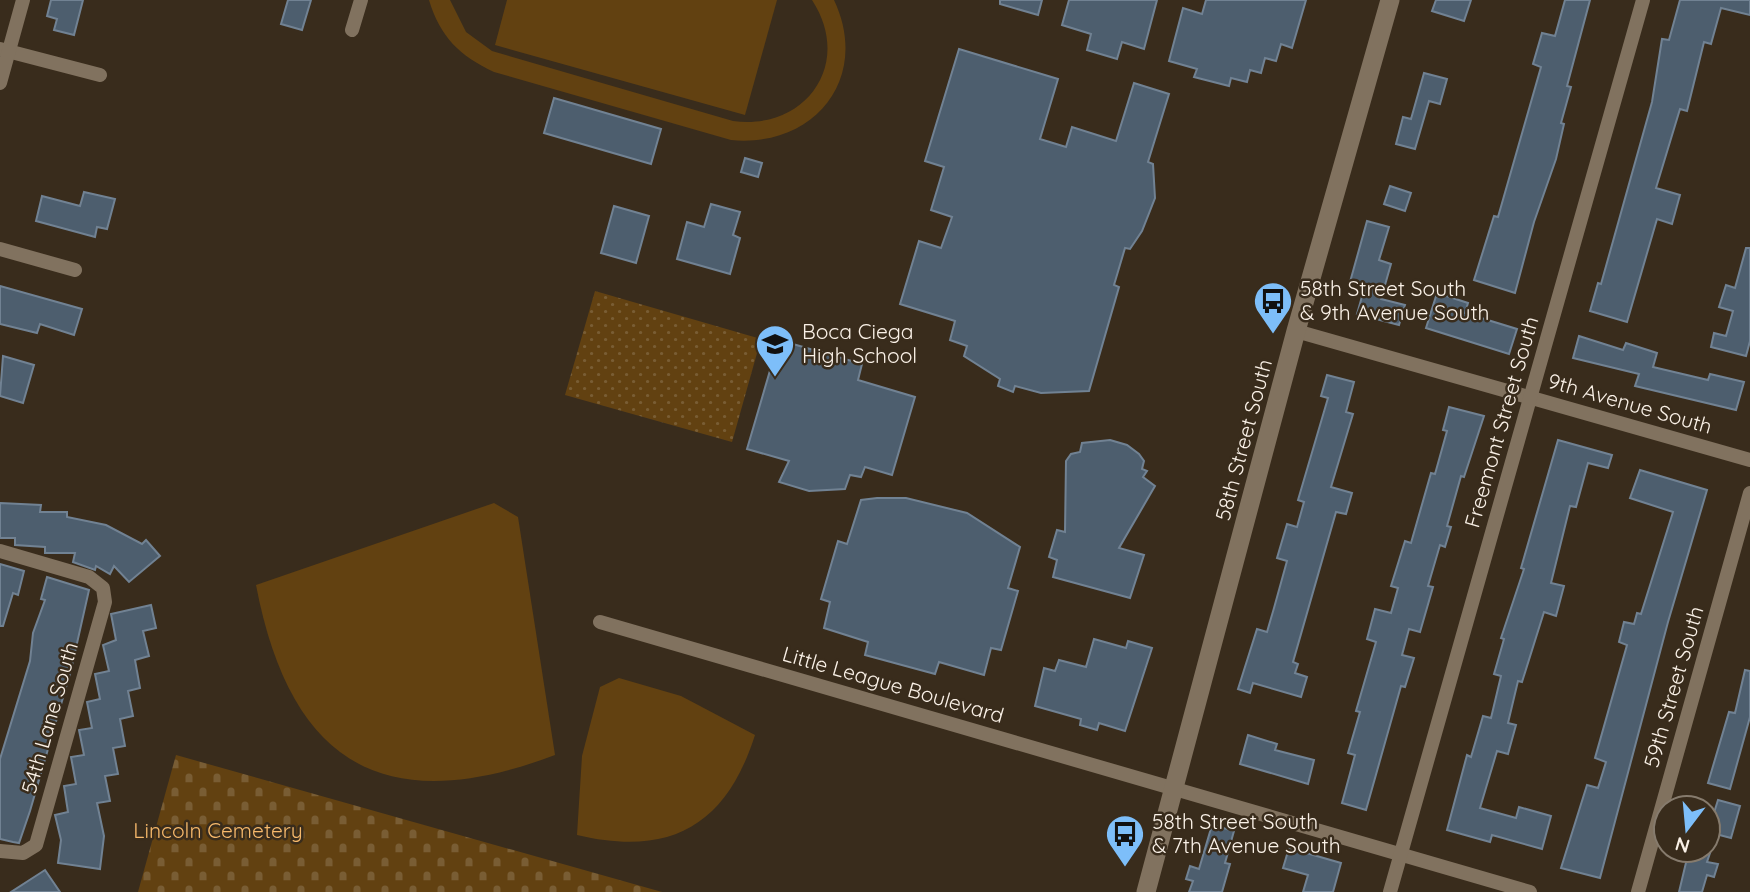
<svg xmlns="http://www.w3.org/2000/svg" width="1750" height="892" viewBox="0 0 1750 892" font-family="Quicksand,sans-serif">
	<defs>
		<pattern id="cemetery-stones" width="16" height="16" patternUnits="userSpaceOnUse" patternTransform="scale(1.75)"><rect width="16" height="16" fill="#624111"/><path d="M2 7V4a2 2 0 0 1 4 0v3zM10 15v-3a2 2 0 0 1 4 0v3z" fill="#795d34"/></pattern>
		<pattern id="park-dots" width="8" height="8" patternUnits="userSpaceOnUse" patternTransform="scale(1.75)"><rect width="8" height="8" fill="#624111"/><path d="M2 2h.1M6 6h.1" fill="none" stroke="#795d34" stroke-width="1.8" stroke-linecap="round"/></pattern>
	</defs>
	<rect width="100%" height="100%" fill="#392c1c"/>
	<g fill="#624111">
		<path d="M429 0H450L466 32 492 51 733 121C805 131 854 64 812 0H834C871 78 814 148 731 140L494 72C460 56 440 37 429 0Z"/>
		<polygon points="507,0 777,0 745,115 495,45"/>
		<path d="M494 503 518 517 555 755C383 820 290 763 256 585Z"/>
		<path d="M619 678 681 696 755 735C726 826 670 857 577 835L582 756 600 687Z"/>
	</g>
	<polygon fill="url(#cemetery-stones)" points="176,755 662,892 138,892"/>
	<polygon fill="url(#park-dots)" points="595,291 761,339 732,442 565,395"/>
	<g fill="#4d5e6e" stroke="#718293" stroke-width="2">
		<polygon points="51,0 83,0 74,35 54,30 57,19 47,16"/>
		<polygon points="288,0 311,0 302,30 281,24"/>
		<polygon points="1000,0 1042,0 1038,15 1000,4"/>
		<polygon points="1069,0 1157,0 1144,49 1122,42 1117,59 1087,50 1091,34 1062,25"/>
		<polygon points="1206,0 1306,0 1292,48 1281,44 1276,61 1265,58 1261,73 1250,70 1247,82 1231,78 1229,86 1194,77 1197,69 1169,61 1183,8 1202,14"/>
		<polygon points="1436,0 1471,0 1464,21 1432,11"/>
		<polygon points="1565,0 1590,0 1567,86 1571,87 1561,123 1564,124 1556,159 1534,222 1515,293 1474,280 1494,216 1498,217 1541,67 1533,64 1542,33 1555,36"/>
		<polygon points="1680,0 1750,0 1750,15 1721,8 1711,44 1704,42 1687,111 1680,109 1656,188 1680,195 1672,224 1657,219 1627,322 1590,311 1598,283 1601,284 1652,102 1662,39 1669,40"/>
		<polygon points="959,49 1058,79 1040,139 1066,147 1072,127 1116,141 1134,83 1169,94 1148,162 1153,164 1155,198 1142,231 1130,249 1125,248 1114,285 1119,287 1089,391 1041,393 1015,386 1013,392 998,386 1000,379 964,356 967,346 950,340 955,321 900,304 919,241 941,248 952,217 931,210 944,167 925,161"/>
		<polygon points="1424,73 1447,79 1440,104 1429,101 1415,149 1396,144 1403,117 1411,119"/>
		<polygon points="554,98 661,129 651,164 544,133"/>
		<polygon points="745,158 762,163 758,177 741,172"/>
		<polygon points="1390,186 1411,193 1405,211 1384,204"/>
		<polygon points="84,192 115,199 107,229 97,227 95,237 36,221 42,196 80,206"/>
		<polygon points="711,204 740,212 733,235 740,238 730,274 677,259 687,222 704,227"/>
		<polygon points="614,206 649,216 636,263 601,253"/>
		<polygon points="1367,221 1389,227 1379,260 1391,264 1381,299 1405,305 1399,325 1357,314 1365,286 1350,282"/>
		<polygon points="1746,248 1750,248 1750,341 1746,356 1711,347 1714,333 1726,336 1733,311 1719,307 1726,285 1735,288"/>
		<polygon points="0,286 82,309 74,335 40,324 37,333 0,324"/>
		<polygon points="1437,293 1468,303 1465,313 1517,329 1509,354 1426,328"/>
		<polygon points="1579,336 1623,350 1626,343 1657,353 1653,367 1708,380 1710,374 1744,382 1736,410 1635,386 1639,374 1573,358"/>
		<polygon points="779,340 862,364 858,380 915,397 892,475 865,467 861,477 850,475 845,489 809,491 779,482 789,461 747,449"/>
		<polygon points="3,356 34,365 23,403 0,396"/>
		<polygon points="1327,375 1354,382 1346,412 1353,414 1331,487 1352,493 1346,514 1336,512 1293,662 1298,664 1295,673 1307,677 1301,697 1253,683 1250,693 1238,689 1257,629 1267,632 1274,608 1287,561 1277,558 1287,524 1297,527 1304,502 1298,500 1328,398 1321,396"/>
		<polygon points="1449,407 1484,416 1464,477 1461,476 1447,526 1451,527 1445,547 1440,545 1428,586 1433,587 1420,632 1409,629 1402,655 1414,658 1405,687 1401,686 1366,810 1342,803 1355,755 1348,753 1360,712 1356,711 1376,642 1367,639 1375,609 1391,613 1398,588 1391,586 1405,541 1411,543 1431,473 1435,474 1447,431 1443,430"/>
		<polygon points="1110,440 1127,445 1139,454 1144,461 1142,469 1147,471 1143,477 1155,486 1119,548 1144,555 1130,598 1053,577 1057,560 1049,557 1057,530 1065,532 1066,461 1071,454 1080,452 1082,443"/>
		<polygon points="1558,440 1612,455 1608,468 1588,463 1576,507 1570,506 1551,583 1564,586 1556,616 1544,612 1522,682 1518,681 1508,723 1516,725 1508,754 1497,751 1480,808 1516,818 1519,807 1551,816 1542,849 1492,835 1490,842 1447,830 1467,755 1471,757 1483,716 1491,718 1501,676 1494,674 1504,639 1501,638 1524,569 1521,568"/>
		<polygon points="1640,470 1707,490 1668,622 1600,878 1561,868 1587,785 1598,788 1606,762 1595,758 1627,645 1619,642 1624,622 1634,624 1637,613 1641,614 1673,512 1630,498"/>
		<polygon points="877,498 906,498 967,513 1020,547 1008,588 1018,591 1001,650 991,648 984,675 939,662 935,674 865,655 868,642 824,628 830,602 821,599 838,541 847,544 861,500"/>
		<polygon points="0,503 41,505 40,512 67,512 67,517 106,525 142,544 146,540 160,556 129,582 114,566 110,574 96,566 95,570 73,562 75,553 45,553 45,547 15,545 15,538 0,538"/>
		<polygon points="0,564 24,571 18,595 13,593 3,626 0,626"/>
		<polygon points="47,577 89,590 71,670 30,811 19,843 13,842 0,839 0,759 30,661 33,633 45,600 41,599"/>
		<polygon points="151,605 156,628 143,631 149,656 135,660 140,688 128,691 133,716 120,719 125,746 113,748 118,774 105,776 110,801 97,803 104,836 100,869 58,863 61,840 55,815 68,812 64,786 76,784 71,757 84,755 79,730 92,728 87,702 100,699 95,674 109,671 103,645 116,640 111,614"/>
		<polygon points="1094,639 1126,648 1128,641 1152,648 1125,731 1099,723 1097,730 1080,725 1081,719 1035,706 1044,668 1055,671 1059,660 1086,667"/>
		<polygon points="1745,670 1750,671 1750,717 1730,789 1708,783 1729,712 1735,713"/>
		<polygon points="1248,735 1277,744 1275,750 1314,760 1308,784 1240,764"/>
		<polygon points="1718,800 1740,806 1731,838 1708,832"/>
		<polygon points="1212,825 1234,831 1225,863 1230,864 1222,892 1189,892 1193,881 1186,879 1190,866 1199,869"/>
		<polygon points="1289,848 1341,863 1333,892 1303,892 1308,875 1283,868"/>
		<polygon points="1689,850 1711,850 1707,862 1718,864 1714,877 1707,875 1702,892 1679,892"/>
		<polygon points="45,870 60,892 11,892"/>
	</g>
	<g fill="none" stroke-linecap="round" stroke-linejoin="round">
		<g stroke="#81725f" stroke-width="14">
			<polyline points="352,30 361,0"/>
			<polyline points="0,49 100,75"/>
			<polyline points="0,83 23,0"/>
			<polyline points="0,249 75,270"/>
			<polyline points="1296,331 1750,460"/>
			<polyline points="0,551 89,577 103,588 105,602 36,845 23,853 0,851"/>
			<polyline points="600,622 1530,892"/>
			<polyline points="1390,892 1643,0"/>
			<polyline points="1638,892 1750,493"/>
		</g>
		<polyline stroke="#81725f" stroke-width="19" points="1146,892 1296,331 1390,0"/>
	</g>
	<defs>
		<g id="bus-pin" transform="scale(2.0125)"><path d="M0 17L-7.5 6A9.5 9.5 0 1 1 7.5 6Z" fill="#7dbef9" stroke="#392c1c"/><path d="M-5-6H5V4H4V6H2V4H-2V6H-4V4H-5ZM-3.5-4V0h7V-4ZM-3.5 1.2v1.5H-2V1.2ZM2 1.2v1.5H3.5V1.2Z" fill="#111"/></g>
		<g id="school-pin" transform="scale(2.0125)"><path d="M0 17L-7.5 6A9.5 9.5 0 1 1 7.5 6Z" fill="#7dbef9" stroke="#392c1c"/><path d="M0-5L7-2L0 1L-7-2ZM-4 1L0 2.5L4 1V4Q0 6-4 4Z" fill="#111"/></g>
	</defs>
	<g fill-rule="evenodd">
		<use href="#bus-pin" x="1273" y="301"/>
		<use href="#school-pin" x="775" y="344"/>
		<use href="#bus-pin" x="1125" y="834"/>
	</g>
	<g text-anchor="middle" stroke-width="5" stroke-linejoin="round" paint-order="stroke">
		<g font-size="21" fill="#faf1e7" stroke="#392c1c" text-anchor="start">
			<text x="1300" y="296">58th Street South<tspan x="1300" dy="24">&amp; 9th Avenue South</tspan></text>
			<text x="802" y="339">Boca Ciega<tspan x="802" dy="24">High School</tspan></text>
			<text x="1152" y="829">58th Street South<tspan x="1152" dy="24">&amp; 7th Avenue South</tspan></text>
		</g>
		<g font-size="21" fill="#faf1e7" stroke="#392c1c">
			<text transform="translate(1630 404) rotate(16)" y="7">9th Avenue South</text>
			<text transform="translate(1502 422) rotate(-74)" y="7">Freemont Street South</text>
			<text transform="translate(1244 440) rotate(-75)" y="7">58th Street South</text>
			<text transform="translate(893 685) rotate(16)" y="7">Little League Boulevard</text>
			<text transform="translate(1674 687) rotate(-74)" y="7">59th Street South</text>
			<text transform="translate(50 718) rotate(-74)" y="7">54th Lane South</text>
		</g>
		<g font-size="21" fill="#f7b96b" stroke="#392c1c">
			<text x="218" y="838">Lincoln Cemetery</text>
		</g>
	</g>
	<g transform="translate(1687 829) rotate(196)"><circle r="33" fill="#392c1c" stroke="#867b6d" stroke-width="2"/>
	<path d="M0-5L12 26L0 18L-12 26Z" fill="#7dbef9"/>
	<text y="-10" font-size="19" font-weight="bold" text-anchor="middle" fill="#faf1e7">N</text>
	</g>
</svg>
